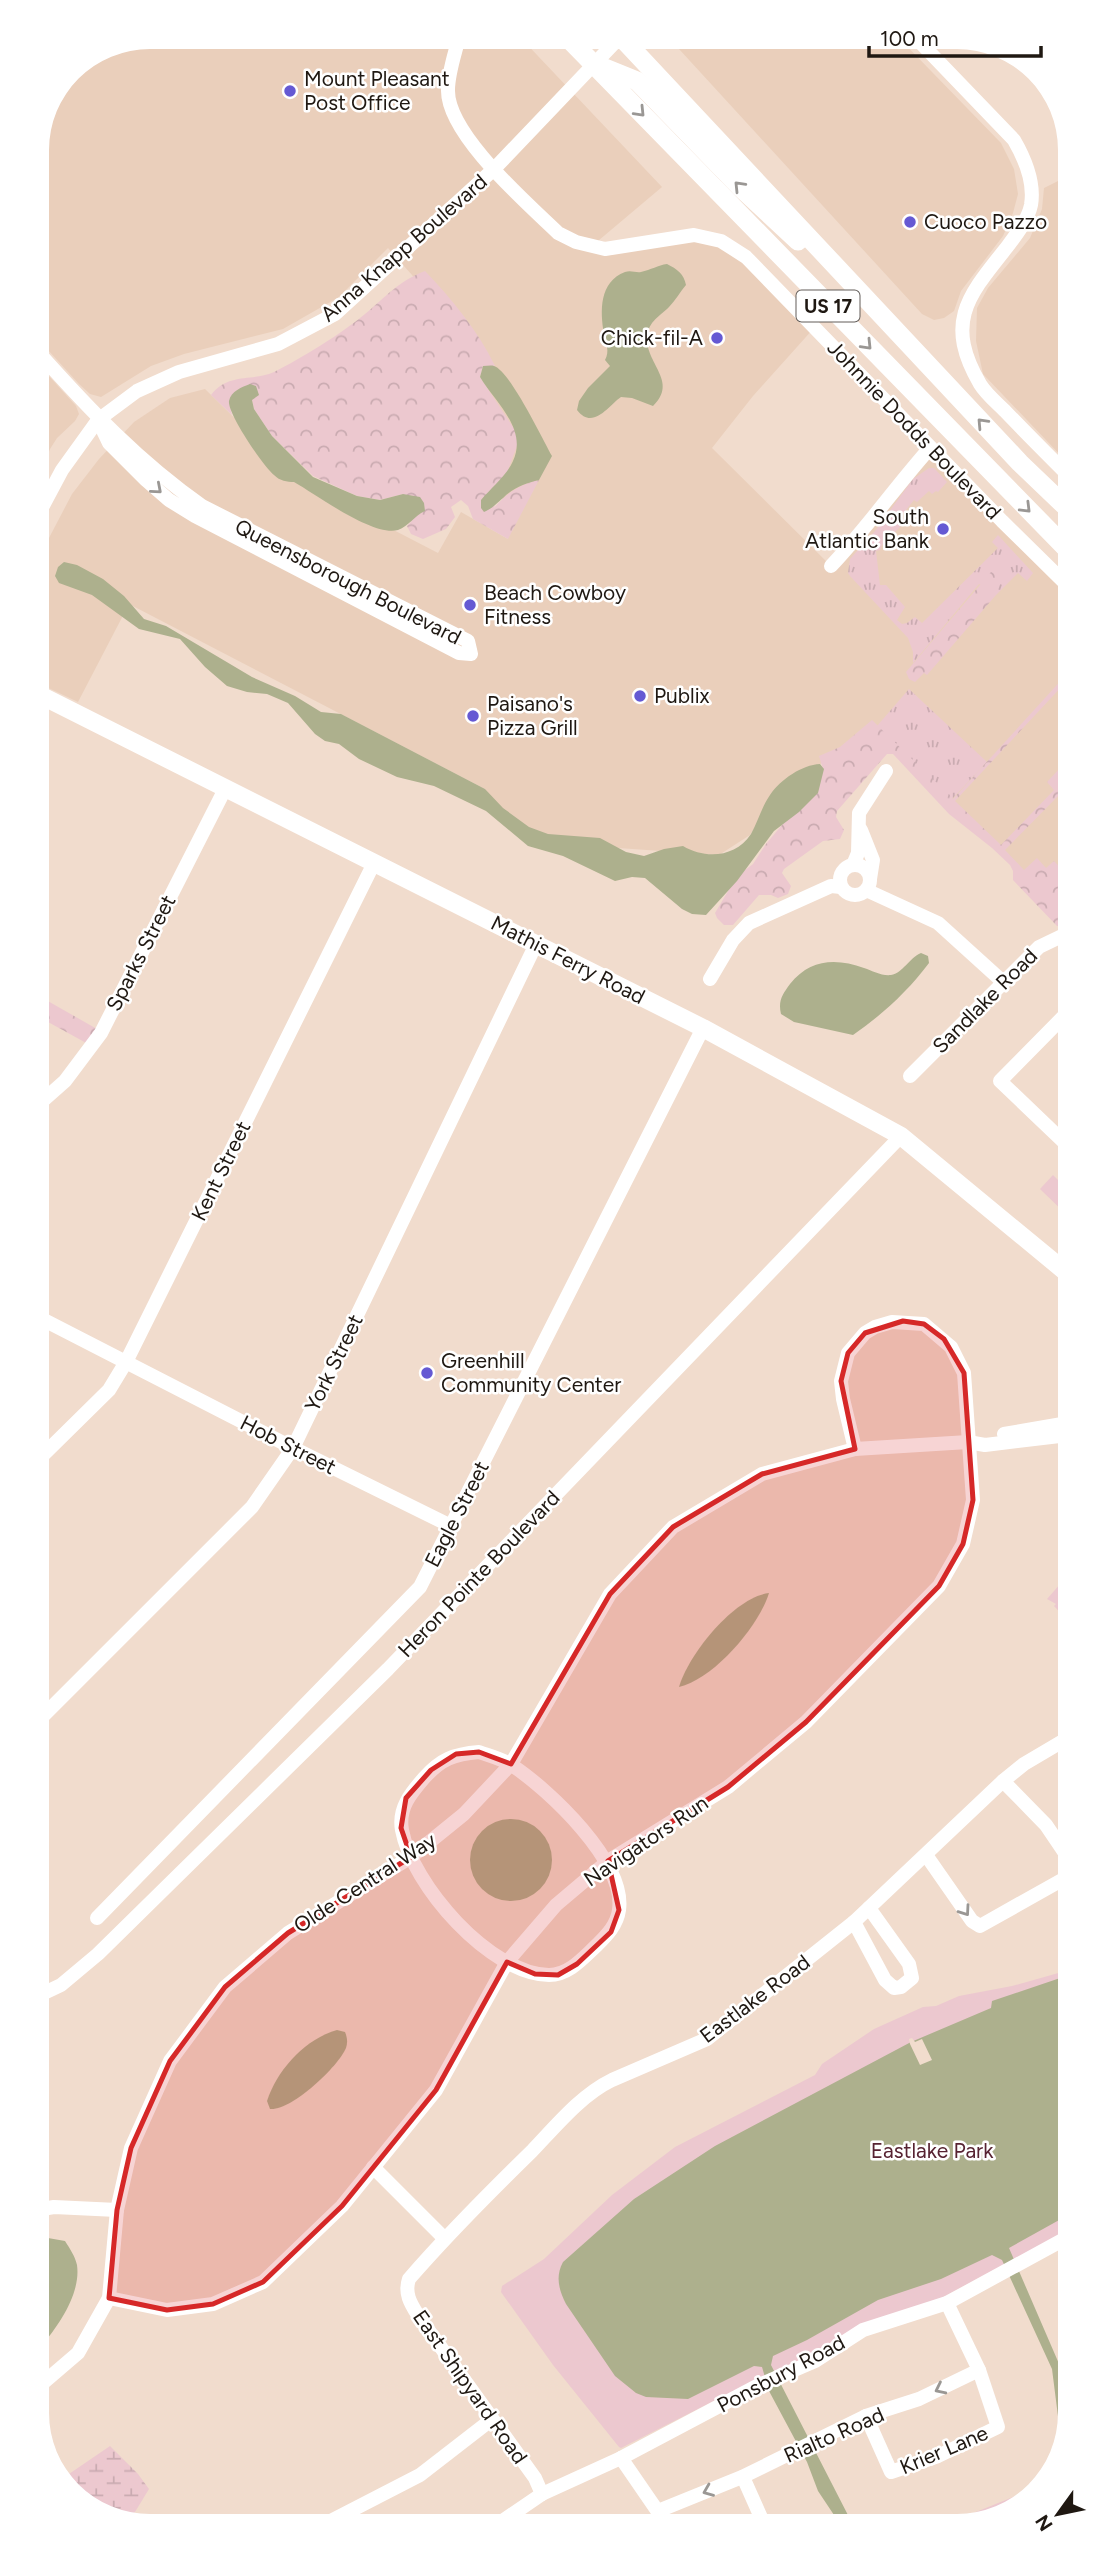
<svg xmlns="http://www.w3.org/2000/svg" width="1107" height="2563" viewBox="0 0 1107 2563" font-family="Figtree,sans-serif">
	<defs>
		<pattern id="grass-tufts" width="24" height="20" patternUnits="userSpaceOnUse" patternTransform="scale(1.75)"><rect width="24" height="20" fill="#ecc8cf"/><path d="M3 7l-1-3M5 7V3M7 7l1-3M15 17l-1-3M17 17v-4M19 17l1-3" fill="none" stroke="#caabb1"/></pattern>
		<pattern id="forest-crowns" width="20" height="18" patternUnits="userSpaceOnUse" patternTransform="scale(1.75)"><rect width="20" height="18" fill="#ecc8cf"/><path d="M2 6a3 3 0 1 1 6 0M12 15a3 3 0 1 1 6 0" fill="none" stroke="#caabb1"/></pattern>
		<pattern id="wetland-marsh" width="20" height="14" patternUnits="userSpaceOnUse" patternTransform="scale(1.75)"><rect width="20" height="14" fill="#ecc8cf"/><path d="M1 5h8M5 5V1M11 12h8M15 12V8" fill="none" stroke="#caabb1"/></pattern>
	</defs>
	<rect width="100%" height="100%" fill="#f1dccd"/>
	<g fill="#eacfbb">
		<polygon points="150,37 520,37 662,187 592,246 694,235 721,241 814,328 753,396 712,448 831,566 930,448 1065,583 1066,919 877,727 862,744 783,782 750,835 719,855 546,843 505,818 485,789 129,604 78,702 38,683 38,559 72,494 99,459 134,422 170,398 205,389 299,481 438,553 461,512 508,539 483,355 388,248 339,297 283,329 184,354 151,366 101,397 90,394 79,384 37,338 37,143 70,70"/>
		<polygon points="668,37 898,37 1001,143 1014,169 1018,194 1013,213 1003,236 961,291 954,311 944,318 934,320 922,314"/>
		<polygon points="1064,173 1065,460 983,374 976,341 977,308 988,288 1030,238 1042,209 1044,188 1058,181"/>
		<polygon points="38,364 76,406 79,414 75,421 57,438 50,449 38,478"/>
	</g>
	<g fill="url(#grass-tufts)">
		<polygon points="929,468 934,468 947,482 938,492 936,491 932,494 929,491 917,502 914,500 901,516 906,521 882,545 880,550 876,551 880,585 886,585 905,607 897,620 902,624 907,623 915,617 922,623 998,548 992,542 998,535 1033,573 1027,581 1018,573 996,595 995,590 979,584 913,663 913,652 908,638 850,576 848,573 850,559 875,531 913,479"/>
		<polygon points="909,689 987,762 952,799 877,726"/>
	</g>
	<g fill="url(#forest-crowns)">
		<path d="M425 271C452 299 478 331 495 366H483L480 377 515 430 518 443 494 508C507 493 520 484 539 480L508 539 473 519 468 506 461 500 451 507 455 517 446 529 423 539 411 534 407 526 419 513 403 494 380 500 357 496 313 476 272 436 254 409 252 400 229 401 232 415 211 395C229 372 252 382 274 372 302 358 341 334 365 314 387 296 397 282 425 271Z"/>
		<polygon points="991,572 997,573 999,580 996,595 927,675 924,673 915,682 909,679 906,672"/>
		<polygon points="1066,675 1066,682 955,801 1001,845 1054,790 1047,782 1062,766 1066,770 1066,788 1005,850 1024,870 1037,858 1046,868 1054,861 1066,874 1066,927 1057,926 1013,880 1013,871 1010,865 992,848 949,814 893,754 887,754 837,811 836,817 844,830 840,839 823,841 784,869 782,873 791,886 788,894 778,898 771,895 759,895 733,925 724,925 717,918 715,913 737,876 753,864 766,844 819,781 823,769 819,756 840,747 872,720 953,799"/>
		<polygon points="39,996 97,1029 88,1044 39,1017"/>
		<polygon points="1068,1575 1068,1621 1054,1606 1056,1604 1047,1599"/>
	</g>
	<polygon fill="url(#wetland-marsh)" points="110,2446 138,2474 149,2489 135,2512 123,2519 81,2503 63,2478"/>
	<g fill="#ecc8cf">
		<polygon points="1053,1175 1067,1189 1067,1215 1040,1189"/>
		<polygon points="1069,1970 1070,2229 932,2303 867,2322 802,2359 755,2380 621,2448 619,2447 553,2365 501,2292 502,2286 544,2259 612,2195 675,2147 815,2075 822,2064 874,2029 923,2007 936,2006 959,1996 1012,1986"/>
		<polygon points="1040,2486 994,2520 956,2520"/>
	</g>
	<g fill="#adb08d">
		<path d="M667 264C677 269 684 274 686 285 680 292 675 301 669 307 660 316 649 321 647 336 645 364 679 381 653 406L632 398 621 397C609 405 593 431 577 410L579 401 588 388 610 366 605 360C610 351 606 344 604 334 600 311 599 282 625 272 631 270 636 273 641 272 651 270 658 265 667 264Z"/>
		<path d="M483 366C487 366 491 365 494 366 510 371 543 440 552 456L539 480C526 483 513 488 503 498 496 504 493 508 484 512L481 508V500C491 488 507 475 513 461 528 429 495 402 480 377Z"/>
		<path d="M250 384 256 386 259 395 252 400 254 409 272 436 313 477 357 496 380 500 403 494 420 497 424 503 425 511C414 516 409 526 398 530 373 537 317 495 294 482 287 482 280 481 274 475 263 466 227 413 229 401 231 391 242 387 250 384Z"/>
		<path d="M64 562 77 565 103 579 124 596 144 619 166 626 252 677 295 696 321 712 341 714 485 789 503 808 529 827 548 834 600 838 626 852 644 856 664 849 683 846C705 859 735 858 751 834 758 822 762 806 770 795 781 779 802 765 820 764L824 769 818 793 799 812 774 831 737 881 706 915 692 914 682 909 645 878 632 877 615 881 563 856 528 846 486 811 434 786 397 777 359 759 339 744 325 741 315 734 288 703 267 694 247 692 227 686 205 667 180 639 139 629 92 595 59 583 55 576 58 567Z"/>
		<path d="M921 953 928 956 929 963C908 991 882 1015 853 1035L794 1022 781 1014C778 1001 782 995 790 984 810 959 836 958 864 968 873 971 881 976 891 975 903 973 909 958 921 953Z"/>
		<path d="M769 1593C759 1626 714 1679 679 1687 688 1655 734 1597 769 1593Z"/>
		<circle cx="511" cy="1860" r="41"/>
		<path d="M1069 1975 1070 2214 1009 2248 1063 2373 1069 2418 1061 2440 1052 2369 1002 2260 992 2255 941 2279 878 2300 807 2340 773 2356 771 2365 851 2521H838L818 2491 807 2462 769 2391 762 2367 754 2366 688 2399 646 2397 636 2393 615 2376 566 2304C559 2290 555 2277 563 2262L634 2199 715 2146 911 2042 991 2008 992 2001Z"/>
		<path d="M337 2030 345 2032C347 2037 348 2042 346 2048 338 2067 291 2111 270 2109L267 2101C277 2070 305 2039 337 2030Z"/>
		<path d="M48 2238 65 2241C70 2249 75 2256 77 2265 81 2293 59 2325 43 2344L42 2239Z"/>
	</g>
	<polygon fill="#f1dccd" points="912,2038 915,2042 922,2039 932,2060 920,2065 910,2044 909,2039"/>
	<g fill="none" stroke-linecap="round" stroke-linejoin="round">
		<g stroke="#fff" stroke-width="14">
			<path d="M459 37C455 54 448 73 448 90 447 134 527 203 558 233L576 242 605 249 694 235 721 241 746 257 1002 521 1065 583"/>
			<path d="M915 37 1014 140C1025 159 1035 182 1031 205 1028 220 1016 235 1007 247 968 296 944 322 980 384 986 394 997 403 1005 411 1025 432 1045 452 1065 472"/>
			<path d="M38 352C89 409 139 462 202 506L468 641 471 654 459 653 195 516 169 500 146 480 109 443 98 420"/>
			<polyline points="38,515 62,470 98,420 137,391 179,372 278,344 335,314 494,169 620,37"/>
			<path d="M831 566C867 528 896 486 930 448"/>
			<polyline points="861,830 873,860 870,879"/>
			<polyline points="853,865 858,853 859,813 886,771"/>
			<circle cx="855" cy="880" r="15"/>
			<polyline points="866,890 938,923 1002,981"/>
			<polyline points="710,979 733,940 749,923 831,886 841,887"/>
			<polyline points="1067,1013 1000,1081 1067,1145"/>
			<polyline points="910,1076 1039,947 1066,934"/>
			<polyline points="39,1104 65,1081 101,1033 225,789"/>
			<polyline points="40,1318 293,1448 451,1526"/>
			<polyline points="1004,1434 1068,1423"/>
			<polyline points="40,1458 109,1390 126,1362 374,863"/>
			<polyline points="41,1718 252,1507 293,1448 536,944"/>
			<path d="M479 1752C490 1756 503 1759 513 1766 549 1790 626 1862 619 1910 617 1925 607 1935 597 1945 583 1958 569 1975 549 1975 490 1974 412 1885 402 1830 398 1808 411 1793 424 1778 441 1759 454 1754 479 1752Z"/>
			<polyline points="1003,1781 1046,1825 1069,1859"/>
			<polyline points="926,1855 972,1921 980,1926 1069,1876"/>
			<polyline points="97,1918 420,1587 703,1028"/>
			<polyline points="854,1922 885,1980 894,1988 901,1987 912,1978 909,1964 869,1908"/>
			<polyline points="42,1994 61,1985 98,1954 388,1669 901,1136"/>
			<polyline points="373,2167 444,2238"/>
			<polyline points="42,2209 54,2207 117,2210"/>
			<polyline points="109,2298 167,2310 213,2304 263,2282 342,2206 436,2090 507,1962 556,1905 608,1861 728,1787 806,1722 939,1586 963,1544 973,1500 964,1373 951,1347 924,1324 892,1322 875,1327 865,1333 848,1353 841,1381 843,1399 855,1449"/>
			<polyline points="43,2383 78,2353 109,2298 117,2210 131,2148 170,2061 225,1987 288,1933 411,1857 464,1814 511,1764 610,1594 673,1527 762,1474 855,1449 968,1442 985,1445 1068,1435"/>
			<polyline points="866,2416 891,2472 938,2456 998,2427 979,2370"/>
			<polyline points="621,2458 665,2522"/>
			<polyline points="743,2477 763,2522"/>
			<path d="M542 2494 535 2478 419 2317C411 2304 404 2294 409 2279 448 2234 490 2192 532 2151 556 2126 581 2095 612 2080L707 2039 854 1922 1003 1781 1024 1764 1068 1738"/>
			<polyline points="658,2511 742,2477 866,2416 919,2399 979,2370 947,2303"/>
			<polyline points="498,2524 542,2494 621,2458 757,2386 815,2361 863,2330 947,2303 1070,2236"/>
			<polyline points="323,2525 420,2475 491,2420"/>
		</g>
		<polyline stroke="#fff" stroke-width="18" points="38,694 703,1028 901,1136 1067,1273"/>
		<g stroke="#fff" stroke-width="19">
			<polyline points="567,37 1065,547"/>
			<polyline points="621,37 1020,463 1065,506"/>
			<polyline points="600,66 637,81 739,186 798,241"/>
		</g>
	</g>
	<defs><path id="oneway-chevron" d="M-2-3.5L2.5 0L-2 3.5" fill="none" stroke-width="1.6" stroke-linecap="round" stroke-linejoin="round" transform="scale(1.75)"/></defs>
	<g stroke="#9a9794">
		<use href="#oneway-chevron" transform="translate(640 112) rotate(46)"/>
		<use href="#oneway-chevron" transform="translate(739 186) rotate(-134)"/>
		<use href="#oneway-chevron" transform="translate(867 345) rotate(46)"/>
		<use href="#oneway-chevron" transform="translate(982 423) rotate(-133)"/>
		<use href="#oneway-chevron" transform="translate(157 489) rotate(41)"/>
		<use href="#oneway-chevron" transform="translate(1026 508) rotate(45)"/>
		<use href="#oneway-chevron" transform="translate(965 1911) rotate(55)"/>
		<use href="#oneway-chevron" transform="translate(940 2389) rotate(154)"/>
		<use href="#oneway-chevron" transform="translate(708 2491) rotate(158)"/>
	</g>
	<path fill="#d62828" fill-opacity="0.2" stroke="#d62828" stroke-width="5" stroke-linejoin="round" d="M903 1321 924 1324 944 1339 964 1373 973 1500 963 1544 939 1586 806 1722 728 1787 608 1861 619 1910 611 1932 577 1964 558 1975 535 1974 507 1962 436 2090 342 2206 263 2282 213 2304 167 2310 109 2298 117 2210 131 2148 170 2061 225 1987 288 1933 411 1857 401 1828 406 1798 431 1770 456 1754 479 1752 511 1764 610 1594 673 1527 762 1474 855 1449 841 1381 848 1353 865 1333Z"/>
	<g fill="#6559d3" stroke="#fff" stroke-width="2.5">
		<circle cx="290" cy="91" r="7"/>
		<circle cx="910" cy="222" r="7"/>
		<circle cx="717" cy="338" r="7"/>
		<circle cx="943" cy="529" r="7"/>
		<circle cx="470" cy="605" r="7"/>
		<circle cx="640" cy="696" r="7"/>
		<circle cx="473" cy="716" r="7"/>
		<circle cx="427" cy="1373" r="7"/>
	</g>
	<g text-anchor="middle" stroke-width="5" stroke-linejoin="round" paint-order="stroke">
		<rect fill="#fff" stroke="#625d59" stroke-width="2" x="796.5" y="290.5" width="63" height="31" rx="5"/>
		<g font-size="19" font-weight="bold" fill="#1f1812">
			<text x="828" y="313">US 17</text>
		</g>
		<g font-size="21" fill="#1f1812" stroke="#fff" text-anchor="start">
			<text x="304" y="86">Mount Pleasant<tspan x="304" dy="24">Post Office</tspan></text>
			<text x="924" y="229">Cuoco Pazzo</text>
			<text x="703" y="345" text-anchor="end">Chick-fil-A</text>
			<text x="929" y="524" text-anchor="end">South<tspan x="929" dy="24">Atlantic Bank</tspan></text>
			<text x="484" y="600">Beach Cowboy<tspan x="484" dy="24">Fitness</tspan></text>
			<text x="654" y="703">Publix</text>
			<text x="487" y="711">Paisano's<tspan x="487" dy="24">Pizza Grill</tspan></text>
			<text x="441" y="1368">Greenhill<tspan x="441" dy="24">Community Center</tspan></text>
		</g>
		<g font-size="21" fill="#1f1812" stroke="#fff">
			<text transform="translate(404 248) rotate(-41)" y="7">Anna Knapp Boulevard</text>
			<text transform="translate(914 430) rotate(46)" y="7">Johnnie Dodds Boulevard</text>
			<text transform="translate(348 582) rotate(27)" y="7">Queensborough Boulevard</text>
			<text transform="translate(141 953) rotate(-63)" y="7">Sparks Street</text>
			<text transform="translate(568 960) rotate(27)" y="7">Mathis Ferry Road</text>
			<text transform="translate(985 1001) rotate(-45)" y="7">Sandlake Road</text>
			<text transform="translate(221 1171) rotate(-64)" y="7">Kent Street</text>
			<text transform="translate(334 1363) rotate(-64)" y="7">York Street</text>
			<text transform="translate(288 1445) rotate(27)" y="7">Hob Street</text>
			<text transform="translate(457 1514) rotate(-63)" y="7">Eagle Street</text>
			<text transform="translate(479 1574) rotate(-46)" y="7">Heron Pointe Boulevard</text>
			<text transform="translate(646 1841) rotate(-34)" y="7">Navigators Run</text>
			<text transform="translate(365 1883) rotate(-33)" y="7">Olde Central Way</text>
			<text transform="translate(755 1999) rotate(-37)" y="7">Eastlake Road</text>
			<text transform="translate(781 2374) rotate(-28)" y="7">Ponsbury Road</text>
			<text transform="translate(470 2387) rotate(55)" y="7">East Shipyard Road</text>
			<text transform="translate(834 2435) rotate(-24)" y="7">Rialto Road</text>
			<text transform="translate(944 2450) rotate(-23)" y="7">Krier Lane</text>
		</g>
		<g font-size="21" fill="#572332" stroke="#fff">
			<text x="932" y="2158">Eastlake Park</text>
		</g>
	</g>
	<path d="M0 0H1107V2563H0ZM150 49H957A101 101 0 0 1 1058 150V2413A101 101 0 0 1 957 2514H150A101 101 0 0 1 49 2413V150A101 101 0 0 1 150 49Z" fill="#fff" fill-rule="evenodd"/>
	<g transform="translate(1058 2514) rotate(237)" stroke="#ffffff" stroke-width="5" paint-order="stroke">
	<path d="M0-5L12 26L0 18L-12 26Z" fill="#1f1812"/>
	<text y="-10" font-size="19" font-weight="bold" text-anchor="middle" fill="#1f1812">N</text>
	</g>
	<path d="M869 46v10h172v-10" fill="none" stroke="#1f1812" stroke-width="3.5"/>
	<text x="880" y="46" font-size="21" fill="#1f1812" stroke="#ffffff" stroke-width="5" paint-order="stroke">100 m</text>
</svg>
